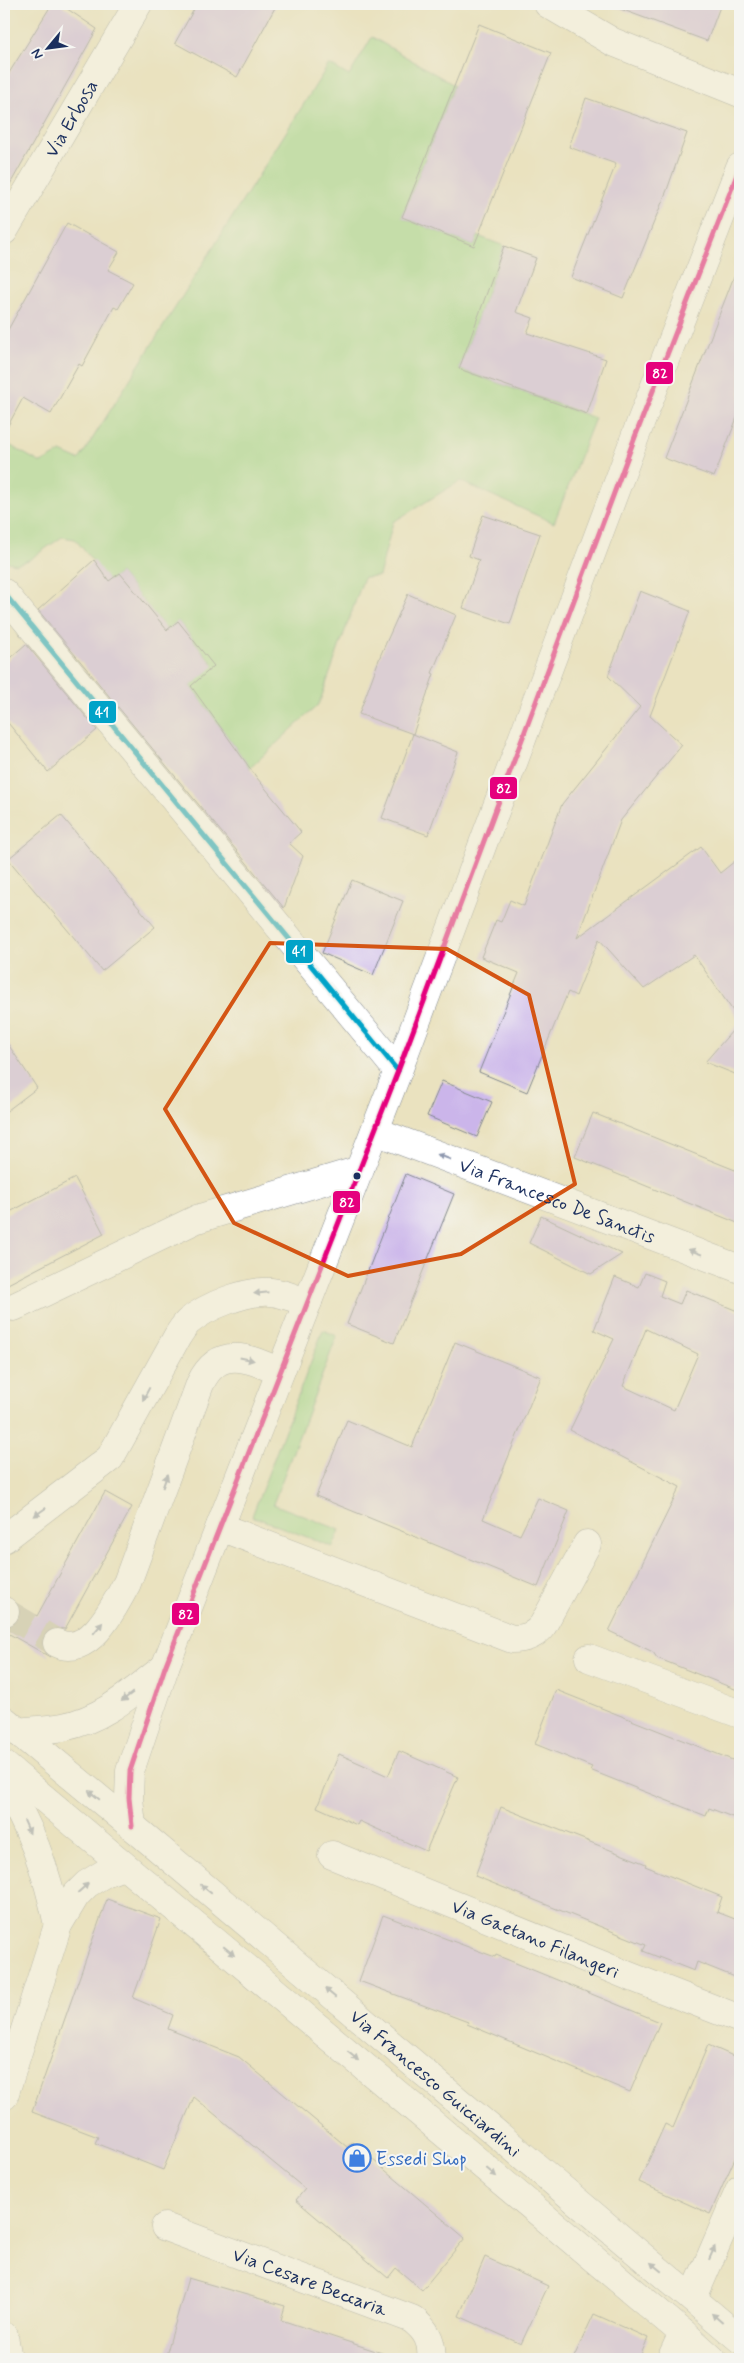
<svg xmlns="http://www.w3.org/2000/svg" width="744" height="2363" viewBox="0 0 744 2363" font-family="Mynerve,sans-serif">
	<rect width="100%" height="100%" fill="#f6f6f2"/>
	<filter id="ink" filterUnits="userSpaceOnUse"><feTurbulence type="fractalNoise" baseFrequency=".02" numOctaves="2"/><feDisplacementMap in="SourceGraphic" scale="10" xChannelSelector="R" yChannelSelector="G"/><feConvolveMatrix kernelMatrix="1 2 1 2 8 2 1 2 1" color-interpolation-filters="sRGB"/></filter>
	<filter id="wash" filterUnits="userSpaceOnUse"><feTurbulence type="fractalNoise" baseFrequency=".0096" numOctaves="4" result="noise"/><feDisplacementMap in="SourceGraphic" scale="20" xChannelSelector="R" yChannelSelector="G"/><feGaussianBlur stdDeviation="1.12" result="paint"/><feColorMatrix in="noise" values="0 0 0 0 0 0 0 0 0 0 0 0 0 0 0 0 0 1.4 0 .05"/><feComposite in="paint" operator="in"/></filter>
	<g filter="url(#wash)">
		<rect width="100%" height="100%" fill="#eae2bf"/>
		<g fill="#9ad88e" stroke="#5a8476">
			<polygon points="372,37 454,85 402,217 474,246 478,236 504,246 459,369 595,418 554,523 460,481 393,522 379,576 364,577 319,704 250,768 191,686 214,665 178,621 167,630 120,573 109,581 75,539 62,537 29,560 16,564 4,561 4,442 41,463 61,452 79,460 329,64 349,76"/>
			<polygon points="323,1330 337,1336 273,1504 340,1530 333,1547 252,1516"/>
		</g>
		<g id="blocks">
			<g fill="#cbb5ea" fill-rule="evenodd">
				<polygon points="52,4 60,4 97,29 4,195 4,81"/>
				<polygon points="197,4 277,4 237,77 175,43"/>
				<polygon points="615,4 721,4 707,41 615,7"/>
				<polygon points="479,24 551,53 474,246 402,217"/>
				<polygon points="586,98 687,133 667,190 623,298 571,277 616,164 569,147"/>
				<polygon points="67,223 119,252 108,270 133,283 118,309 114,307 82,366 79,364 51,414 23,398 4,433 4,337"/>
				<polygon points="504,246 536,258 516,312 533,318 527,333 606,359 587,414 459,369"/>
				<polygon points="738,266 740,266 740,410 714,477 664,458"/>
				<polygon points="483,515 540,534 510,624 463,608 479,560 469,556"/>
				<polygon points="94,560 109,581 120,573 167,630 178,621 214,666 191,686 257,778 301,832 289,843 303,856 284,908 38,610"/>
				<polygon points="640,591 690,611 650,716 682,745 621,820 577,938 701,847 720,873 740,857 740,1021 694,955 644,989 599,939 576,996 568,992 527,1092 479,1072 519,973 481,957 496,920 501,922 510,900 524,906 562,804 640,707 608,676"/>
				<polygon points="408,594 456,615 432,673 434,674 413,734 359,714 381,654"/>
				<polygon points="26,644 97,730 48,772 4,718 4,663"/>
				<polygon points="413,734 458,752 428,835 382,818"/>
				<polygon points="61,815 155,927 102,971 8,859"/>
				<polygon points="352,880 403,901 373,975 322,953"/>
				<polygon points="740,1022 740,1076 705,1062"/>
				<polygon points="4,1038 37,1088 4,1113"/>
				<polygon points="442,1081 492,1102 477,1137 427,1116"/>
				<polygon points="593,1113 740,1172 740,1224 575,1157"/>
				<polygon points="406,1174 454,1194 394,1343 347,1324"/>
				<polygon points="75,1178 104,1234 4,1286 4,1215"/>
				<polygon points="541,1216 622,1254 591,1274 529,1243"/>
				<path d="M645 1273 665 1281 660 1296 680 1304 686 1290 740 1312V1691L657 1658 653 1652 609 1631 680 1487 570 1430 614 1339 594 1330 615 1277 639 1287ZM646 1329 698 1354 674 1410 623 1386Z"/>
				<polygon points="455,1342 541,1377 483,1519 520,1535 538,1498 569,1511 538,1587 316,1496 347,1420 412,1447"/>
				<polygon points="105,1492 132,1507 65,1629 52,1628 46,1632 42,1639 42,1648 50,1657 4,1631 4,1627 10,1627 16,1623 20,1616 19,1606 37,1616"/>
				<polygon points="556,1690 740,1763 740,1820 709,1808 706,1816 590,1770 592,1767 535,1744"/>
				<polygon points="399,1751 458,1777 426,1851 359,1821 357,1825 317,1807 339,1754 388,1776"/>
				<polygon points="501,1807 646,1864 645,1866 722,1897 717,1912 740,1921 740,1979 697,1962 694,1971 643,1951 646,1945 475,1876"/>
				<polygon points="107,1899 161,1919 133,1998 173,2015 168,2029 239,2057 347,2147 352,2142 465,2238 422,2290 396,2268 388,2278 296,2200 305,2189 194,2097 163,2170 95,2143 98,2137 32,2112"/>
				<polygon points="383,1915 495,1957 496,1955 660,2022 630,2092 467,2024 468,2022 359,1981"/>
				<polygon points="708,2045 740,2059 740,2147 710,2214 639,2182 665,2124 673,2128"/>
				<polygon points="485,2257 548,2286 521,2344 459,2316"/>
				<polygon points="188,2278 285,2306 281,2320 385,2354 384,2359 165,2359"/>
				<polygon points="594,2314 648,2338 639,2359 573,2359"/>
			</g>
		</g>
	</g>
	<g filter="url(#ink)">
		<use href="#blocks" fill-opacity="0" stroke="#82888e" stroke-width="1"/>
		<g fill="none" stroke-linecap="round" stroke-linejoin="round">
			<polyline stroke="#c1beac" stroke-width="28" stroke-dasharray="28 14" stroke-linecap="butt" points="5,1612 57,1643"/>
			<g stroke="#82888e" stroke-width="29">
				<g id="minor">
					<polyline points="548,4 613,42 740,93"/>
					<path id="s1" d="M4 231 138 4"/>
					<polyline points="4,593 398,1071"/>
					<path id="s2" d="M375 1131 740 1269"/>
					<polyline points="14,1307 197,1219 360,1170"/>
					<path d="M220 1527 512 1639C525 1639 535 1636 543 1625L587 1544"/>
					<path d="M4 1539 110 1458 177 1337C180 1332 184 1326 188 1322 206 1306 247 1290 271 1292 283 1293 296 1299 308 1302"/>
					<polyline points="4,1611 5,1612"/>
					<path d="M57 1643C89 1659 114 1607 127 1583L200 1384C219 1344 249 1358 280 1372"/>
					<polyline points="589,1658 740,1714"/>
					<path d="M17 1732C33 1730 48 1730 63 1727 104 1719 134 1691 165 1667"/>
					<polyline points="132,1826 129,1798 130,1771 165,1667 398,1071 635,437 740,167"/>
					<path id="s3" d="M332 1855 629 1976 740 2019"/>
					<path id="s4" d="M165 2227 412 2319C426 2330 433 2341 431 2359"/>
					<polyline points="693,2298 740,2189"/>
					<polyline points="671,2359 683,2333"/>
				</g>
			</g>
			<g stroke="#82888e" stroke-width="29">
				<g id="major">
					<path id="s5" d="M4 1720 132 1826 740 2339"/>
					<polyline points="4,1765 683,2333 712,2359"/>
					<path d="M4 1785C32 1827 48 1876 58 1925"/>
					<polyline points="4,2096 58,1925 76,1895 87,1884 105,1873 123,1866"/>
					<polyline points="4,2336 8,2359"/>
				</g>
			</g>
			<use href="#minor" stroke="#fff" stroke-width="28"/>
			<use href="#major" stroke="#fff" stroke-width="28"/>
			<g stroke="#f6f6f2" stroke-width="9">
				<polyline id="bus-1" points="4,593 398,1071"/>
			</g>
			<g stroke="#f6f6f2" stroke-width="9">
				<polyline id="bus-2" points="132,1826 129,1798 130,1771 165,1667 398,1071 635,437 740,167"/>
			</g>
			<use href="#bus-1" stroke="#01a3c8" stroke-width="5"/>
			<use href="#bus-2" stroke="#e5007d" stroke-width="5"/>
		</g>
		<defs><path id="oneway-solid" d="M-6-.8H1V-3.2L6.5 0L1 3.2V.8H-6Z" transform="scale(1.25)"/></defs>
		<g fill="#8d97ae">
			<use href="#oneway-solid" transform="translate(444 1157) rotate(-159)"/>
			<use href="#oneway-solid" transform="translate(695 1252) rotate(-159)"/>
			<use href="#oneway-solid" transform="translate(261 1293) rotate(174)"/>
			<use href="#oneway-solid" transform="translate(247 1359) rotate(12)"/>
			<use href="#oneway-solid" transform="translate(146 1394) rotate(118)"/>
			<use href="#oneway-solid" transform="translate(165 1481) rotate(-70)"/>
			<use href="#oneway-solid" transform="translate(40 1512) rotate(145)"/>
			<use href="#oneway-solid" transform="translate(98 1628) rotate(-50)"/>
			<use href="#oneway-solid" transform="translate(127 1697) rotate(142)"/>
			<use href="#oneway-solid" transform="translate(94 1795) rotate(-141)"/>
			<use href="#oneway-solid" transform="translate(27 1827) rotate(66)"/>
			<use href="#oneway-solid" transform="translate(83 1888) rotate(-42)"/>
			<use href="#oneway-solid" transform="translate(206 1889) rotate(-140)"/>
			<use href="#oneway-solid" transform="translate(229 1951) rotate(40)"/>
			<use href="#oneway-solid" transform="translate(330 1993) rotate(-140)"/>
			<use href="#oneway-solid" transform="translate(353 2056) rotate(40)"/>
			<use href="#oneway-solid" transform="translate(491 2172) rotate(40)"/>
			<use href="#oneway-solid" transform="translate(712 2253) rotate(-66)"/>
			<use href="#oneway-solid" transform="translate(656 2267) rotate(-140)"/>
			<use href="#oneway-solid" transform="translate(717 2318) rotate(-139)"/>
		</g>
	</g>
	<path d="M0 0H744V2363H0ZM270 943 447 949 529 995 575 1184 461 1254 348 1276 234 1223 165 1109Z" fill="#eae2bf" fill-opacity=".55" fill-rule="evenodd"/>
	<path fill="none" stroke="#d45514" stroke-width="4" stroke-linejoin="round" d="M270 943 447 949 529 995 575 1184 461 1254 348 1276 234 1223 165 1109Z"/>
	<defs>
		<g id="shop-ring" transform="scale(1.4375)"><circle r="9.5" fill="#f6f6f2" stroke="#3f7fe0" stroke-width="1.5"/><path d="M-5-2.5h2.3a2.7 3.5 0 0 1 5.4 0H5L5.5 6h-11ZM-1.5-2.5h3a1.5 2.3 0 0 0-3 0Z" fill="#3f7fe0"/></g>
	</defs>
	<g fill-rule="evenodd">
		<use href="#shop-ring" x="357" y="2158"/>
	</g>
	<circle fill="#1b2f5e" stroke="#f6f6f2" stroke-width="2" cx="357" cy="1176" r="4.5"/>
	<g text-anchor="middle" stroke-width="4" stroke-linejoin="round" paint-order="stroke">
		<g font-size="19" fill="#1b2f5e" stroke="#f6f6f2">
			<text dy="7" stroke="none"><textPath href="#s1" startOffset="131">Via Erbosa</textPath></text>
			<text dy="7" stroke="none"><textPath href="#s2" startOffset="195">Via Francesco De Sanctis</textPath></text>
			<text dy="7" stroke="none"><textPath href="#s3" startOffset="220">Via Gaetano Filangeri</textPath></text>
			<text dy="7" stroke="none"><textPath href="#s5" startOffset="564">Via Francesco Guicciardini</textPath></text>
			<text dy="7" stroke="none"><textPath href="#s4" startOffset="155">Via Cesare Beccaria</textPath></text>
		</g>
		<g font-size="19" fill="#366cbe" stroke="#f6f6f2" text-anchor="start">
			<text x="376" y="2165">Essedi Shop</text>
		</g>
	</g>
	<g stroke="#f6f6f2" stroke-width="2">
		<rect x="645" y="361" width="29" height="24" rx="5" fill="#e5007d"/>
		<rect x="88" y="700" width="29" height="24" rx="5" fill="#01a3c8"/>
		<rect x="489" y="776" width="29" height="24" rx="5" fill="#e5007d"/>
		<rect x="285" y="939" width="29" height="25" rx="5" fill="#01a3c8"/>
		<rect x="332" y="1190" width="29" height="24" rx="5" fill="#e5007d"/>
		<rect x="171" y="1602" width="29" height="24" rx="5" fill="#e5007d"/>
	</g>
	<g font-size="14" text-anchor="middle" font-weight="bold" fill="#fff">
		<text x="660" y="378">82</text>
		<text x="102" y="717">41</text>
		<text x="504" y="793">82</text>
		<text x="299" y="956">41</text>
		<text x="347" y="1207">82</text>
		<text x="186" y="1619">82</text>
	</g>
	<rect width="744" height="2363" fill="none" stroke="#f6f6f2" stroke-width="20"/>
	<g transform="translate(48 48) rotate(241)" stroke="#f6f6f2" stroke-width="4" paint-order="stroke">
	<path d="M0-4L9 19L0 12L-9 19Z" fill="#1b2f5e"/>
	<text y="-8" font-size="14" font-weight="bold" text-anchor="middle" fill="#1b2f5e">N</text>
	</g>
</svg>
